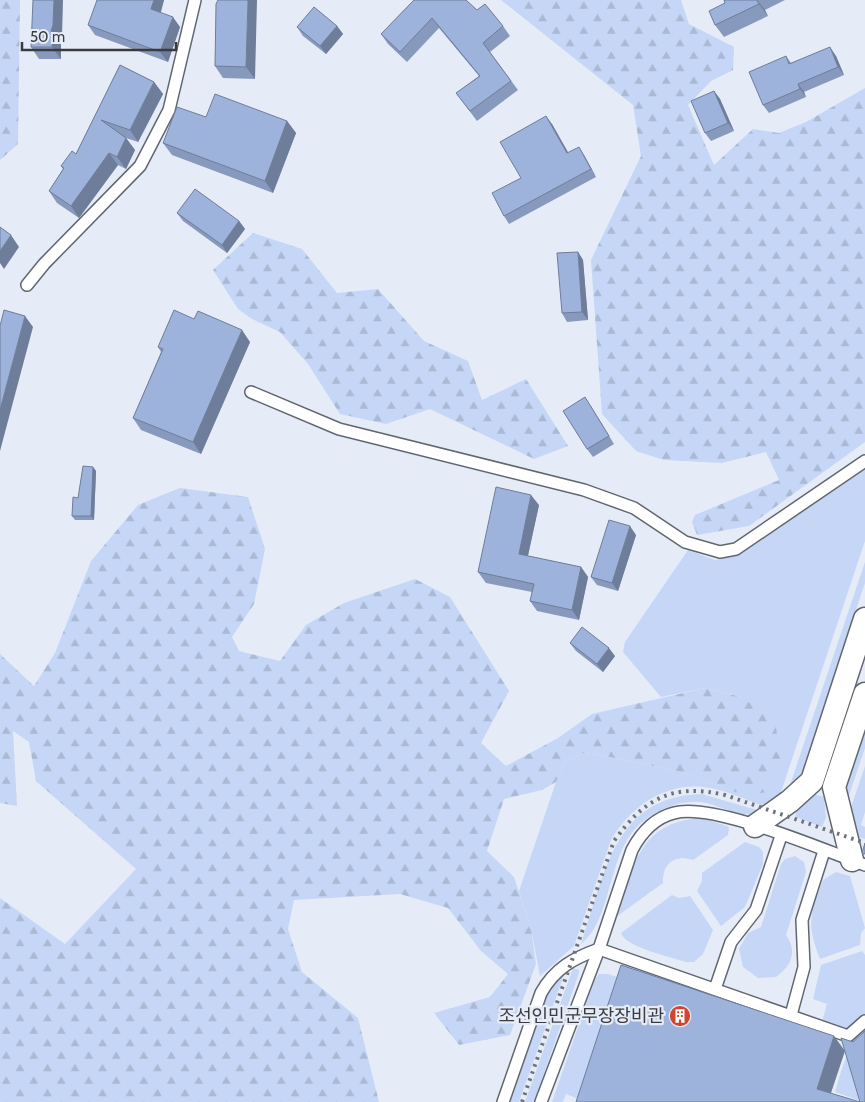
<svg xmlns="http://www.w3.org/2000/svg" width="865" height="1102" viewBox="0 0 865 1102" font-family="Cabin,'Noto Sans KR',sans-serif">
	<defs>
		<pattern id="forest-firs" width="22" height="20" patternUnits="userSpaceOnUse" patternTransform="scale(1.25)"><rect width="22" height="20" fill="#c5d6f6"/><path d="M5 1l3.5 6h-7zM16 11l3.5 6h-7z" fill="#aab9d4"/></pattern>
	</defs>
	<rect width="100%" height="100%" fill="#e6ecf7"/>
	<g fill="#c5d6f6">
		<path d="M865 466V541L780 795 766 807C746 800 724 789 703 787 663 783 630 808 611 840L574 946 540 976 531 928 519 891 556 782 565 762 586 752 681 772 746 796 741 697 705 688 661 697 623 652 625 642 688 550 715 560 740 555Z"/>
		<polygon points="865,562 865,583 800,777 789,788"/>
		<polygon points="865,725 865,748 844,810 842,794"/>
		<polygon points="865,766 865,812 861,825 865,827 865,839 854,836 847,819"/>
		<path d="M702 794 760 811C743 821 719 804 701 802 679 800 658 809 641 823 606 853 614 918 581 944 605 875 613 796 702 794Z"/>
		<polygon points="814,794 824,797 826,817 822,827 795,817 799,807"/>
		<path d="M701 818 727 826 729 828 728 835 693 860C675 854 662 863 663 883L616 917C634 867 638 822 701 818Z"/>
		<polygon points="745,842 759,847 763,852 763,864 745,907 721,926 697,891 702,881 702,873"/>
		<path d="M795 856 804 862 806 872 786 935C798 951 791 967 776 977L758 978 743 967 739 949 748 933 761 927 781 864 785 859Z"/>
		<path d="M836 872 850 876 865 928 861 933 860 945 820 959C806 922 810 916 823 880Z"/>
		<path d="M672 895 679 898 690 896 713 930 703 954 694 962H686C671 957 625 947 621 933Z"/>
		<polygon points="862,951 865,955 865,1016 853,1024 850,1029 822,1022 827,1004 813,999 821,965"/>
		<polygon points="573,968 579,970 579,973 534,1102 525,1102"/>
		<polygon points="599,974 608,974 626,980 584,1101 566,1094 563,1102 552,1102 594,981"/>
		<polygon points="564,975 519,1102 508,1102 545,994 559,977"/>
		<path d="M865 1030 863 1102 835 1092C842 1069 847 1046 865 1030Z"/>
	</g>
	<g fill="url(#forest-firs)">
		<polygon points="0,0 20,0 18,144 0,160"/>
		<polygon points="501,0 681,0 689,24 734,47 733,70 711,81 688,105 714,165 753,129 779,133 806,122 865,88 865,442 749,526 697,535 692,522 695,515 779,480 766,452 722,463 664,460 636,451 602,414 591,260 641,156 633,105"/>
		<polygon points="253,233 302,249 337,293 378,289 424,341 468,361 482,400 526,379 568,446 534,459 430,409 386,424 340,414 308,364 280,332 252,319 238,309 213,270"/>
		<polygon points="180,488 248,497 265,549 254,604 232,637 239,651 280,661 306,625 344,603 415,579 450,597 509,691 481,743 506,766 558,738 592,714 705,688 741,697 775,719 780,758 766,792 746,796 681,772 586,752 565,762 556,782 542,790 504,799 487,851 514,877 531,928 536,964 510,1035 459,1045 434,1013 490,997 508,974 481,951 448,908 400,894 294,900 288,929 302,972 358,1018 379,1102 0,1102 0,898 65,944 136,869 36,781 29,742 13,731 17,806 0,803 0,654 34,686 55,653 91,561 138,505"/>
	</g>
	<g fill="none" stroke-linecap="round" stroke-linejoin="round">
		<g stroke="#616770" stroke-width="14">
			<g id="service">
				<polyline points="27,285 44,264 140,166 169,110 195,0"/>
				<polyline points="251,392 339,429 584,490 634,508 685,542 720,552 736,549 865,461"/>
				<polyline points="715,989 731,942 756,910 781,836"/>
				<polyline points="791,1015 804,967 802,920 824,851"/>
				<path d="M503 1102 541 993C555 968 574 958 599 949L848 1036 865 1021"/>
				<path d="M541 1102 599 949 632 850C641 833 654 818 674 813 713 802 823 850 865 865"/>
			</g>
		</g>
		<g stroke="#616770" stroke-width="25">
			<g id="minor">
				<polyline points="755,826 790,801 812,781 865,619"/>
				<polyline points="852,860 834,787 865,694"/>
			</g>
		</g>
		<use href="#service" stroke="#fff" stroke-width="11"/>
		<use href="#minor" stroke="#fff" stroke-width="22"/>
		<path stroke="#6f7278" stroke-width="4" stroke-dasharray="2.5 5" stroke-linecap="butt" d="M522 1102 614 841C645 798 672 783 725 795L865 843"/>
	</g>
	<g fill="#879abd">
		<polygon points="164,0 160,12 180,27 168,62 95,35 88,25"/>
		<polygon points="218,0 255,79 223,78 215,66"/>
		<polygon points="414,0 477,10 503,26 510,36 490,52 518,90 477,121 456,93 479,76 439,28 407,62 388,44 381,34"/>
		<polygon points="724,0 785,0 765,10 768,16 724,37 715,25 725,3"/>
		<polygon points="337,26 343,34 326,54 303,36 297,27"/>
		<polygon points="62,37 60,42 61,44 61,59 39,59 31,47"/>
		<polygon points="786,56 791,63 836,56 844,75 804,92 806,97 769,113 763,105"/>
		<polygon points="120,65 154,82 163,94 138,142 126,138 135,150 126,169 118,165 79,218 57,203 49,191 63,169 61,166 76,154"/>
		<polygon points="714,91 720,99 734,131 711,141 705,133"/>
		<polygon points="206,117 287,121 296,133 273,193 172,155 163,143"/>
		<polygon points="552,124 568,153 584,155 596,177 509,224 504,216 521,178"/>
		<polygon points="177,213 239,221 245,229 227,253 183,221"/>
		<polygon points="578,252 583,260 588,320 567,322 562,313"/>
		<polygon points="250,342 201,454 141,430 133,418 161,352 158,347"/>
		<polygon points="591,406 614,444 593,457 587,449"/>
		<polygon points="93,467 96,471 94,520 75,520 72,516 78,498"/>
		<polygon points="539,505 528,556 581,567 588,577 579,620 537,611 530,601 532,592 486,583 478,572"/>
		<polygon points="636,535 618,591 597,585 591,577"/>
		<polygon points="570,643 615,656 603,672 576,651"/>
	</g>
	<g fill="#6e7d9a">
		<polygon points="54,0 63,0 62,37 60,42 61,44 61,59 52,47 51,31"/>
		<polygon points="154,0 164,0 159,20 151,9"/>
		<polygon points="248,0 257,0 255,79 246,67"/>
		<polygon points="757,0 765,10 768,16 759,4"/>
		<polygon points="173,17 180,27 168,62 160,52"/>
		<polygon points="337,26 343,34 326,54 320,46"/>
		<polygon points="830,47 836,56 844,75 838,67"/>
		<polygon points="154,82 163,94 138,142 130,130"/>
		<polygon points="798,84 804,92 806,97 800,89"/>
		<polygon points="714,91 720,99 734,131 728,123"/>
		<polygon points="546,116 552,124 573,161 567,153"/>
		<polygon points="287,121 296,133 273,193 265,181"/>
		<polygon points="126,138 135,150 126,169 117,157"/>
		<polygon points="579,147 584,155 596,177 591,169"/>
		<polygon points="109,153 118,165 79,218 71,206"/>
		<polygon points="239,221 245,229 227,253 222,245"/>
		<polygon points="11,235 19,247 4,269 0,263 0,251"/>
		<polygon points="578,252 583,260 588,320 582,312"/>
		<polygon points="25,316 33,327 0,451 0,410"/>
		<polygon points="242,330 250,342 201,454 193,442"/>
		<polygon points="93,467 96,471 94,520 91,516"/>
		<polygon points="531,495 539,505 526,564 519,554"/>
		<polygon points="630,526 636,535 618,591 612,583"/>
		<polygon points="581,567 588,577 579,620 572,610"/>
		<polygon points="609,648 615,656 603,672 597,664"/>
		<polygon points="834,1036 845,1051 828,1102 817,1089"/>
	</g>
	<g fill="#9db3dc" stroke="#6e7d9a">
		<polygon points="33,0 54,0 53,25 51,31 53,32 52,47 31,47"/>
		<polygon points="97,0 154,0 151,9 173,17 160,52 88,25"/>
		<polygon points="218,0 248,0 246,67 215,66 216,4"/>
		<polygon points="414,0 466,0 477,10 485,4 503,26 483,43 511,81 470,111 456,93 480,76 432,18 400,52 381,34"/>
		<polygon points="724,0 757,0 759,4 715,25 709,11 725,3"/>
		<polygon points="314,7 337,26 320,46 297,27"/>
		<polygon points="830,47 838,67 798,84 800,89 763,105 749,72 786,56 789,64"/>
		<polygon points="120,65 154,82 130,130 101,120 126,138 117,157 109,153 71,206 49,191 64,168 61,166 72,151 76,154"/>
		<polygon points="714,91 728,123 705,133 691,101"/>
		<polygon points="215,94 287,121 265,181 163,143 177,107 206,117"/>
		<polygon points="546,116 567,153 579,147 591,169 504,216 492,193 521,178 500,142"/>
		<polygon points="195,189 239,221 222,245 177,213"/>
		<polygon points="0,227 11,235 0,251"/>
		<polygon points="578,252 582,312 562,313 557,253"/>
		<polygon points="4,310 25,316 0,410 0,326"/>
		<polygon points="174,310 194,319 198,311 242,330 193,442 133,418 163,349 158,347"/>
		<polygon points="585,397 609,436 587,449 563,411"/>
		<polygon points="83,466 93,467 91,516 72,516 73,497 78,498"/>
		<polygon points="496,487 531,495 519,554 581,567 572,610 530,601 534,584 478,572"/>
		<polygon points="609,520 630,526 612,583 591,577"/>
		<polygon points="582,627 609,648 597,664 570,643"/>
		<polygon points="865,843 865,854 862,853"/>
		<polygon points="621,965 834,1036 817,1089 860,1102 841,1038 853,1042 865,1031 865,1102 576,1102"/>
	</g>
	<defs>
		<g id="building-disc" transform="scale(1.125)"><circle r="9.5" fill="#d14530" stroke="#e6ecf7"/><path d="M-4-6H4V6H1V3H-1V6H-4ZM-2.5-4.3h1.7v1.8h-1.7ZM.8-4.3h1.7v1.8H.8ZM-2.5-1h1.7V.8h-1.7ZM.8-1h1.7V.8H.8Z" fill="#fff"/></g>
	</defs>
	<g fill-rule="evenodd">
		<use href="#building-disc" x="680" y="1016"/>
	</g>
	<g text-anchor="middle" stroke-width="4.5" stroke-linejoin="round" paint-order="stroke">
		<g font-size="18" fill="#393b3f" stroke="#e6ecf7" text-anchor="end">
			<text x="664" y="1022">조선인민군무장장비관</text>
		</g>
	</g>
	<path d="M22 42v8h154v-8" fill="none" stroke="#393b3f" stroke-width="2.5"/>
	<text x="30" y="42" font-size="15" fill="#393b3f" stroke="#e6ecf7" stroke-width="4" paint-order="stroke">50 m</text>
</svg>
